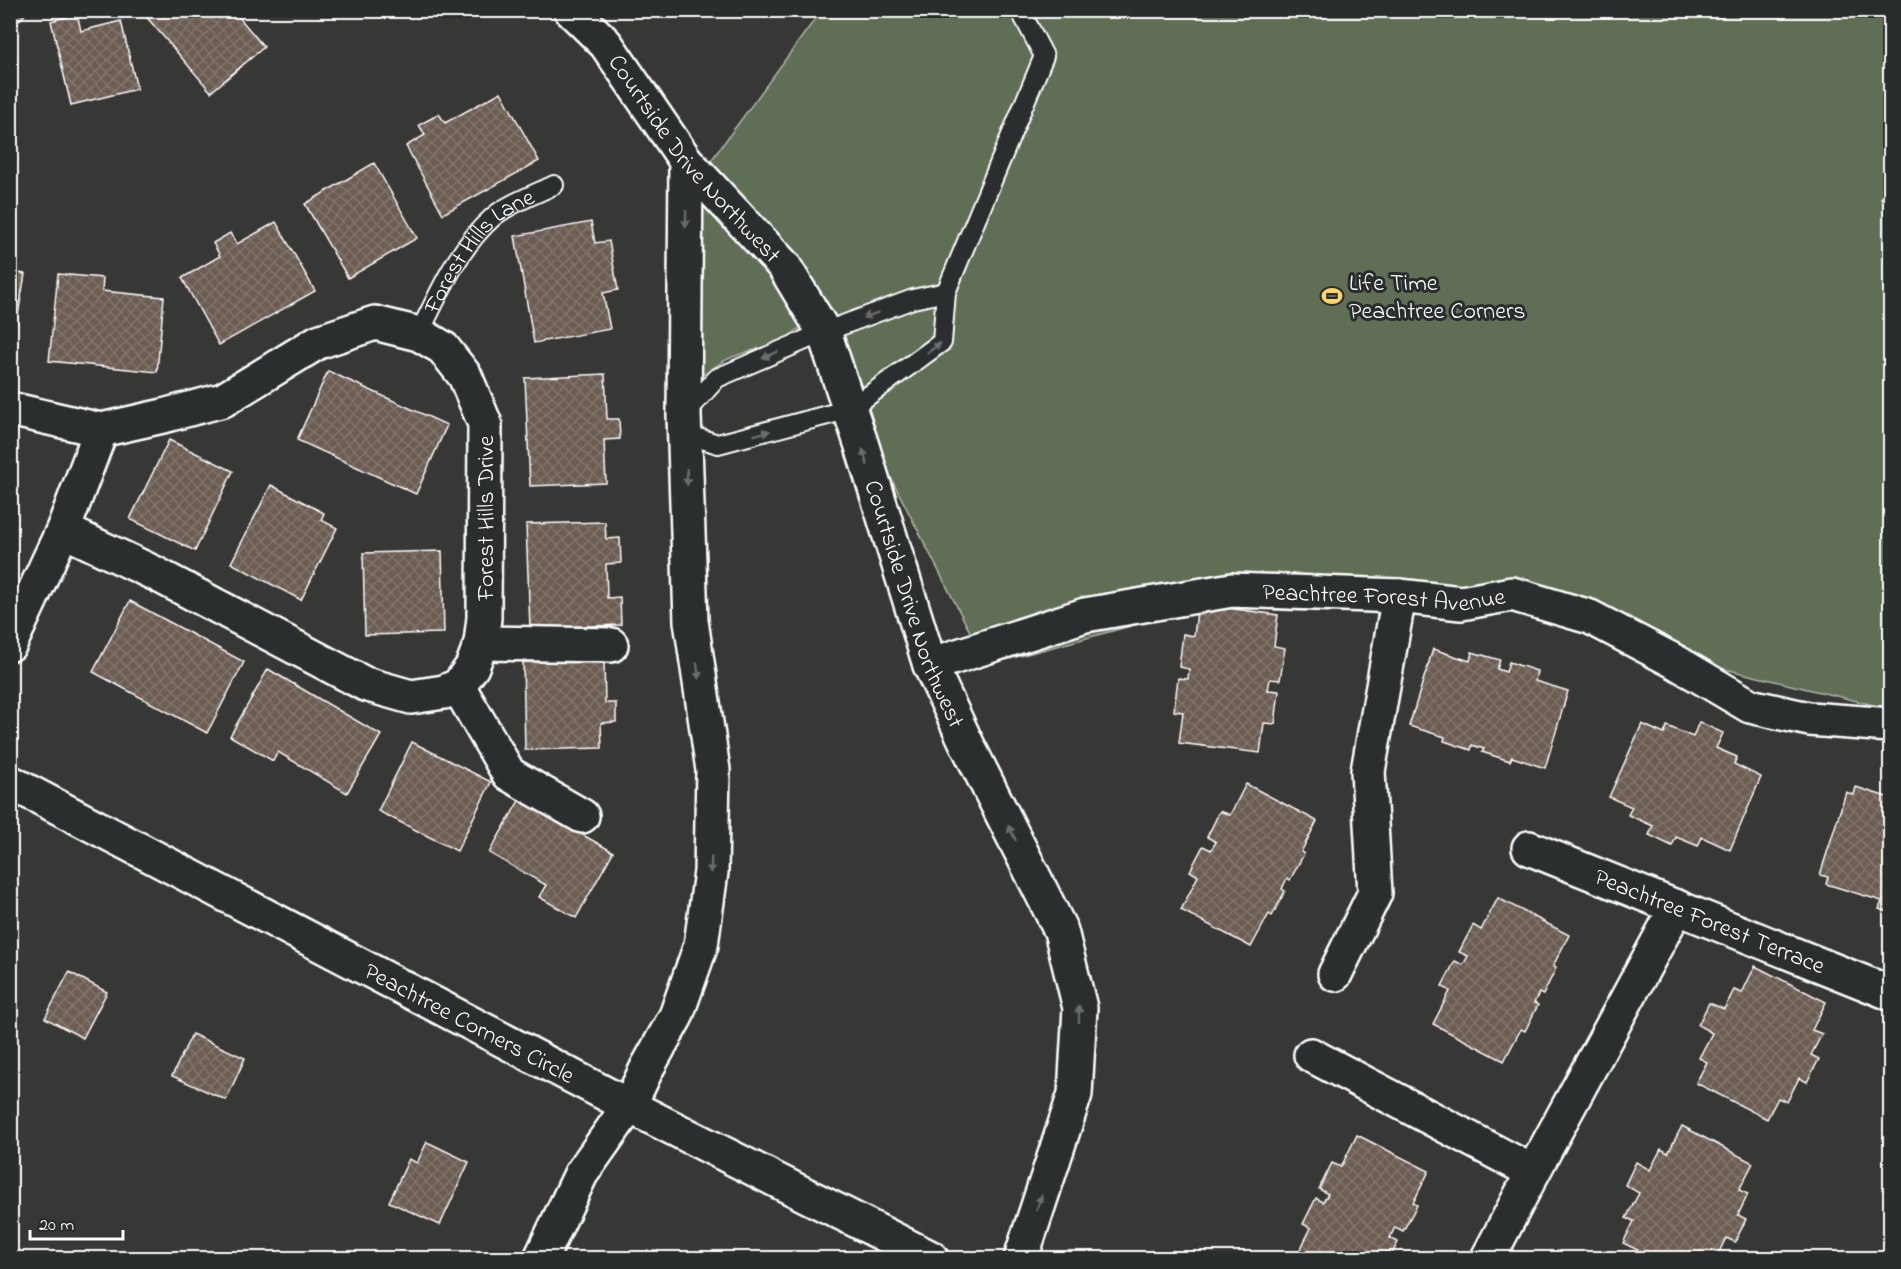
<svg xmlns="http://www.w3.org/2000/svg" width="1901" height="1269" viewBox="0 0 1901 1269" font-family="'Indie Flower',sans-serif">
	<defs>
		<pattern id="building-cross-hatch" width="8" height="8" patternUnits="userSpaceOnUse" patternTransform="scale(1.5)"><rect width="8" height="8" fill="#6c5d53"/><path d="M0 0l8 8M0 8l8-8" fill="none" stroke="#82756d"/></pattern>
	</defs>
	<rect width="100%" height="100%" fill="#373735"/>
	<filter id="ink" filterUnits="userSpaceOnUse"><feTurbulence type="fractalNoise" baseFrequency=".0167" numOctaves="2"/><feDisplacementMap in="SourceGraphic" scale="12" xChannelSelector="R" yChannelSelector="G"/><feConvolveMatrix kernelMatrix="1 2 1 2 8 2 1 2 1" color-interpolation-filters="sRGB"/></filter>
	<g filter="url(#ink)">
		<path fill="#616e56" stroke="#b0b6aa" stroke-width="1.5" d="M821 11H1890V709L1646 650 1529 607 1264 590 987 665 855 408 798 329C778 348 752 348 728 359 719 363 711 370 703 375L700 367 693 185Z"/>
		<g fill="url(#building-cross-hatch)" stroke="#fff" stroke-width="1.5">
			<polygon points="10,10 29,10 10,30"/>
			<polygon points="148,10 233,10 264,47 211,92 144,14"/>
			<polygon points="77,14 81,31 121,21 137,89 71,105 51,21"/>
			<polygon points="501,92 539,161 443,214 406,146 425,135 419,125 439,114 445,123"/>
			<polygon points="374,163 417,238 348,278 305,204"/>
			<polygon points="1890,192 1890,214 1881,198"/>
			<polygon points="276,222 315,291 219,345 182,278 220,256 213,243 230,233 237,244"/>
			<polygon points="591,222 595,243 609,241 618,290 603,293 610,329 534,343 515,236"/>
			<polygon points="10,272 25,274 10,362"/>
			<polygon points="58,274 103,278 102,291 164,297 157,372 49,361"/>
			<polygon points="328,371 447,425 416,494 297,440"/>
			<polygon points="605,374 607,419 619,419 620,439 604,440 606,483 530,486 525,378"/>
			<polygon points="169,440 233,471 195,551 130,519"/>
			<polygon points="271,485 324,513 321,520 337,528 301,600 231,563"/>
			<polygon points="605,522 606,539 620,538 621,563 606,564 607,598 620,597 621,625 530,628 526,524"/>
			<polygon points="442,551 444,633 365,635 363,553"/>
			<polygon points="130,601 244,662 207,733 93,672"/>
			<polygon points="1198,604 1278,615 1274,646 1285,648 1280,680 1270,679 1268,690 1279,691 1275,724 1264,723 1260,753 1179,743 1183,712 1174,711 1178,678 1188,679 1189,669 1179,667 1183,634 1194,636"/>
			<polygon points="1433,649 1470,661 1472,652 1500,660 1497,669 1506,672 1509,662 1537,671 1535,681 1568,691 1545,768 1512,757 1510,761 1482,752 1484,749 1472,745 1471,750 1444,741 1445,737 1409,726"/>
			<polygon points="604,660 605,703 616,703 616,722 601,723 602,748 525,750 523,662"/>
			<polygon points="268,669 381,735 347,793 278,752 273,761 230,736"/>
			<polygon points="1699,722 1723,733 1716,748 1737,757 1734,764 1761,777 1730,850 1702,837 1698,846 1676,837 1672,846 1649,835 1653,826 1628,815 1632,807 1609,797 1642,724 1664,734 1667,726 1693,737"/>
			<polygon points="412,742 491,782 457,851 378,811"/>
			<polygon points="1246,784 1317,821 1301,852 1304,854 1290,880 1287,878 1282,889 1285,891 1272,916 1269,914 1251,947 1181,910 1198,876 1190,871 1203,846 1211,850 1216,842 1207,837 1220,811 1230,815"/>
			<polygon points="1856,787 1890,798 1890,913 1879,909 1882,901 1826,884 1828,877 1820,875 1846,792 1854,795"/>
			<polygon points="520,799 613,852 576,918 539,897 546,885 489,853"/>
			<polygon points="1498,898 1569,935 1553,966 1556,968 1543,995 1539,993 1534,1003 1538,1005 1525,1031 1521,1029 1504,1061 1433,1024 1450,991 1442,986 1455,961 1463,965 1468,956 1459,952 1473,925 1481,930"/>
			<polygon points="1755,966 1826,1002 1812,1030 1822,1034 1811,1055 1819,1059 1807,1082 1799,1078 1787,1102 1778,1098 1767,1119 1696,1083 1707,1062 1699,1058 1712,1033 1698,1025 1709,1003 1724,1009 1734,990 1742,993"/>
			<polygon points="69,972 107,992 83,1038 45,1018"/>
			<polygon points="192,1034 245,1058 226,1100 172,1076"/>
			<polygon points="1682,1126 1753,1163 1739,1190 1748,1194 1738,1215 1746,1219 1735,1242 1726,1238 1716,1258 1654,1258 1623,1243 1634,1221 1626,1218 1639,1193 1625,1185 1636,1162 1650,1170 1661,1149 1668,1153"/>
			<polygon points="1357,1135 1429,1171 1413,1203 1417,1205 1403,1231 1395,1227 1390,1238 1398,1242 1390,1258 1296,1258 1311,1228 1303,1224 1316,1198 1323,1202 1328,1194 1319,1189 1332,1163 1341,1167"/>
			<polygon points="427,1142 469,1162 440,1225 389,1202 409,1159 417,1163"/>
		</g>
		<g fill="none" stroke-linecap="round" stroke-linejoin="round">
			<g stroke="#fff" stroke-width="22">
				<g id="lane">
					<path id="s1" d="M419 334C439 293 458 248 493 217 506 205 538 193 554 185"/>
					<polyline points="685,414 717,378 824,332 913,299 946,292"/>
					<polyline points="686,434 718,444 850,409 942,342 946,292 1044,56 1020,10"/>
				</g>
			</g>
			<g stroke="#fff" stroke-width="38">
				<g id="street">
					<path id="s2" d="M571 10 606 44 686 161 784 266 824 332 861 443 930 665 966 742 1061 931 1080 1008 1075 1094 1021 1258"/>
					<polyline points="10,409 101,430 163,416 223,400 318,342 375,323 419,334 443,348 465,376 485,424 484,618 481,643 472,667 458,686 444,692 411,697 365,684 156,574 63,530"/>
					<polyline points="481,643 611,645"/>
					<polyline points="10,644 63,530 101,430"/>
					<path id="s3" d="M930 665 1085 615 1232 590 1399 596 1461 603 1512 594 1590 617 1676 662 1750 706 1809 719 1890 725"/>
					<polyline points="458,686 509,774 582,816"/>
					<path id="s4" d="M1529 848 1890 993"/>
					<polyline points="1335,974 1375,893 1368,771 1399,596"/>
					<polyline points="1311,1055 1533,1172 1677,907"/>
					<polyline points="541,1258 581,1174 629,1106 647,1068 676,1016 701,945 711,872 713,770 691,621 684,415 686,161"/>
					<polyline points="1488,1258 1533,1172"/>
				</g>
			</g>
			<g stroke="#fff" stroke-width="38">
				<g id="secondary">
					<path id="s5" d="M10 782 629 1106 931 1258"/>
				</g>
			</g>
			<use href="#lane" stroke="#2a2d2e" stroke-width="18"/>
			<use href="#street" stroke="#2a2d2e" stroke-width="33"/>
			<use href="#secondary" stroke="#2a2d2e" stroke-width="33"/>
		</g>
		<defs><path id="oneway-solid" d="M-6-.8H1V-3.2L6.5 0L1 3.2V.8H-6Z" transform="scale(1.5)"/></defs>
		<g fill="#6a6c6d">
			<use href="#oneway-solid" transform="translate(686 219) rotate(90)"/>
			<use href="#oneway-solid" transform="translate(871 315) rotate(160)"/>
			<use href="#oneway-solid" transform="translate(934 348) rotate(-36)"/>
			<use href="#oneway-solid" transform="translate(770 355) rotate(157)"/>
			<use href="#oneway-solid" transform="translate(762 433) rotate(-15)"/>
			<use href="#oneway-solid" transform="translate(865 457) rotate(-107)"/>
			<use href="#oneway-solid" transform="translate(687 477) rotate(88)"/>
			<use href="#oneway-solid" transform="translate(698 671) rotate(82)"/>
			<use href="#oneway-solid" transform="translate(1012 833) rotate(-117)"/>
			<use href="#oneway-solid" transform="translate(711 865) rotate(92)"/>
			<use href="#oneway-solid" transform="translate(1079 1014) rotate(-90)"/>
			<use href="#oneway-solid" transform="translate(1039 1203) rotate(-72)"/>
		</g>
	</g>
	<defs>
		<g id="stadium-bare" transform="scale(1.62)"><path d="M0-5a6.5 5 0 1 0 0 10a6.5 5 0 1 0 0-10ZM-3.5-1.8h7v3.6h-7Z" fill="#ffd166" stroke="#2a2d2e" stroke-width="2.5" paint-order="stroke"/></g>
	</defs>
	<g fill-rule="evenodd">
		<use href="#stadium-bare" x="1332" y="296"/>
	</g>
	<g text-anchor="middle" stroke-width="6" stroke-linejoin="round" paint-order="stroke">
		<g font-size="24" fill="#fff" stroke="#2a2d2e">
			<text dy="8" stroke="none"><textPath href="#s2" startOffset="194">Courtside Drive Northwest</textPath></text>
			<text dy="8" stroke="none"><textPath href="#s1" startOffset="105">Forest Hills Lane</textPath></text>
			<text transform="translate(485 518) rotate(-90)" y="8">Forest Hills Drive</text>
			<text dy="8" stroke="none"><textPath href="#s3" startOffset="464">Peachtree Forest Avenue</textPath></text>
			<text dy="8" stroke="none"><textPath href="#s2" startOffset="698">Courtside Drive Northwest</textPath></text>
			<text dy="8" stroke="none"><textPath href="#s4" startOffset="195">Peachtree Forest Terrace</textPath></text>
			<text dy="8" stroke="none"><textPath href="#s5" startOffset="519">Peachtree Corners Circle</textPath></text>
		</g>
		<g font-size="24" fill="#fff" stroke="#2a2d2e" text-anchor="start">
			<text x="1349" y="290">Life Time<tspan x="1349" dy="28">Peachtree Corners</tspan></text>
		</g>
	</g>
	<rect width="1901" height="1269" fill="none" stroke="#2a2d2e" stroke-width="36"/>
	<rect x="18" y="18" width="1865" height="1233" fill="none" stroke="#fff" stroke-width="2" filter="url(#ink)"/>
	<path d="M30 1230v9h93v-9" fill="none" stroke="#ffffff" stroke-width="3"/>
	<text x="39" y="1230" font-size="18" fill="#ffffff" stroke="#2a2d2e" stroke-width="4.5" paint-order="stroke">20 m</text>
</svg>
